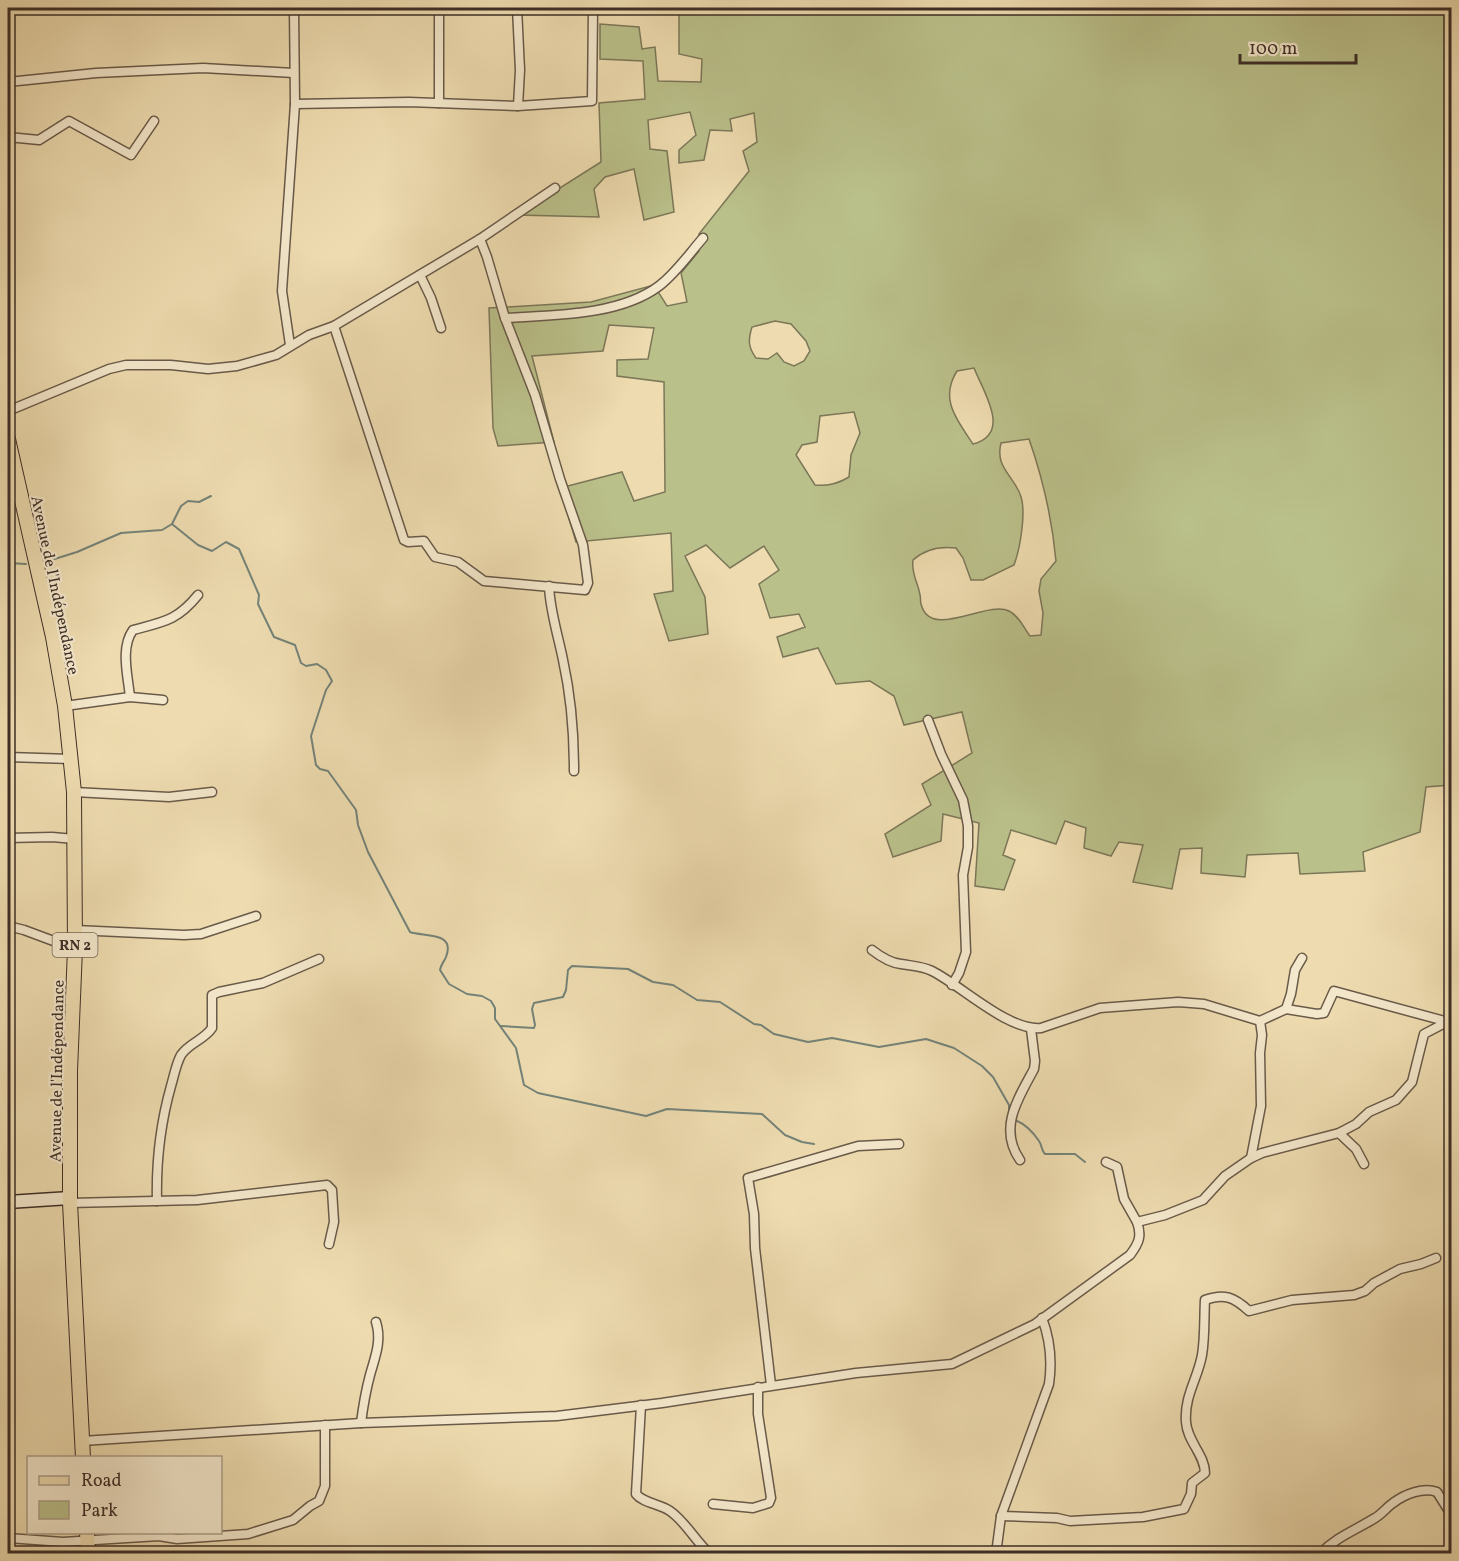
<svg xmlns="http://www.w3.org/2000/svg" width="1459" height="1561" viewBox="0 0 1459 1561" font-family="Vollkorn,serif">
	<rect width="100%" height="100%" fill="#eedcb0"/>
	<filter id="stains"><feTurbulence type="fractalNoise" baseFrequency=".00333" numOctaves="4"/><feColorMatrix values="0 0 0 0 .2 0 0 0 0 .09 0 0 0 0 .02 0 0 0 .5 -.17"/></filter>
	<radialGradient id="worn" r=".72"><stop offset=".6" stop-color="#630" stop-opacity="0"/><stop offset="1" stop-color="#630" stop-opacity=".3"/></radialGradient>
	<path fill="#bac08a" stroke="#7c7758" stroke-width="1.5" fill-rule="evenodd" d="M679 8H1451V785L1426 787 1420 832 1363 852 1365 871 1300 874 1298 853 1247 855 1245 877 1201 873 1202 848 1180 849 1172 889 1133 882 1143 845 1119 842 1111 856 1084 848 1086 828 1065 821 1056 844 1011 830 1003 855 1015 860 1004 890 975 886 979 823 943 814 941 841 893 857 885 834 931 805 922 784 972 753 962 712 904 725 894 696 870 681 836 684 818 648 783 657 777 637 805 627 799 614 770 618 759 584 779 570 764 546 730 568 706 545 685 556 705 597 708 634 669 641 654 594 673 591 671 533 576 542 560 488 622 472 634 501 665 492 664 382 617 376V360L648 359 654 328 609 325 603 351 532 356 554 442 498 446 493 428 489 308 591 302 654 285 667 306 687 302 681 273 699 251V234L749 171 743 151 757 142 754 113 730 119 732 131 710 130 704 160 679 163V150L696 135 690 112 648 120 650 149 667 151 674 212 644 220 634 169 605 177 594 189 599 217 517 215 601 162 599 103 645 99 643 61 600 59V24L639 27 642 49 655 47 658 81 701 82 702 59 679 54ZM775 321 791 324 806 341 810 351 804 361 794 366 784 362 777 353 768 359 756 358C748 347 748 340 752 327ZM974 368C984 393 1012 434 973 444 957 420 939 399 957 371ZM854 412 860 433 851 455 849 477C837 484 828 486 815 485L796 455 802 445 817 442 820 416ZM1029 439C1043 479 1052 518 1056 561L1041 579 1039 591 1043 613 1041 635 1030 636C1024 628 1019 616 1009 611 987 600 930 641 921 604 920 601 921 598 920 595 918 582 911 574 913 560 925 549 940 546 956 548L963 558 971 580H983L1014 565C1020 549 1027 510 1020 494 1012 474 995 467 1001 443Z"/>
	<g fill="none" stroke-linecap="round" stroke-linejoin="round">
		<g stroke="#748379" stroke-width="2">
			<path d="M172 524 198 545 212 551 226 542 239 549 259 595 258 604 274 637 295 645 301 663 306 666 317 664 326 670 332 681 326 690 311 736 316 765 320 769 328 771 356 810 358 825 368 852 410 932C423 937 456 931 446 957 444 962 441 964 440 970L449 984 467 994 482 996 491 1001 495 1008V1019L516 1048 524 1085 538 1093 646 1116 667 1109 762 1114 785 1135 802 1142 814 1144"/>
			<polyline points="45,562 77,552 121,533 162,530 172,524 181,506 188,501 199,502 211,496"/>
			<polyline points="8,563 26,564"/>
			<polyline points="501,1026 534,1028 535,1025 532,1009 534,1003 563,997 566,990 568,970 572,966 628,969 653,982 673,985 697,1000 720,1002 754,1024 761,1025 774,1034 808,1042 832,1038 879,1047 926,1039 954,1048 982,1066 993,1077 1009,1105 1009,1112"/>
			<path d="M1015 1120C1025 1124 1033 1132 1039 1141 1042 1145 1041 1150 1045 1154H1075L1085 1162"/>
		</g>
		<g stroke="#695a49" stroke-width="11">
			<g id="street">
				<polyline points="8,82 96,73 203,68 294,73"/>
				<polyline points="439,103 439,8"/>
				<polyline points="295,104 409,102 518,106 520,70 517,8"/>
				<polyline points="518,106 592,101 593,8"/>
				<polyline points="8,137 39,140 69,121 131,155 154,121"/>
				<polyline points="420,275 431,298 441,328"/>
				<path d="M505 318C553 315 619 316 659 286 676 273 689 254 703 238"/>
				<polyline points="334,326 404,540 408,542 424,541 435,557 458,562 484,581 585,590 588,583 583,545 560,479 535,395 505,318 487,257 480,239"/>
				<polyline points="290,345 282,291 295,104 294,8"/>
				<polyline points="8,411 109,369 126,365 171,365 208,369 237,366 276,355 309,335 334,326 401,286 480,239 555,188"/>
				<path d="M549 586C550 611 558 635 563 660 571 696 574 734 574 771"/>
				<path d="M130 697C128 676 120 648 133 630 163 622 177 621 198 595"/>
				<polyline points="65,706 130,697 163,700"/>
				<polyline points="928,720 941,754 963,800 968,826 968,847 963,875 966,952 959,973 952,985"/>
				<polyline points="8,757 71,759"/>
				<polyline points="74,792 169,797 212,792"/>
				<polyline points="8,838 52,837 75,839"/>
				<polyline points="8,926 24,930 75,949"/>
				<polyline points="75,930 184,935 201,934 256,916"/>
				<path d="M872 950C881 957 890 963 901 964 912 966 922 966 932 971 962 986 1008 1031 1041 1028L1100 1008 1178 1002 1204 1004 1260 1021 1286 1009 1291 994 1295 970 1302 958"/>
				<polyline points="1286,1009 1317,1014 1324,1013 1334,991 1452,1023"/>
				<polyline points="1339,1133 1356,1149 1364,1164"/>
				<polyline points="1251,1158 1262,1153 1339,1133 1356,1124 1369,1112 1396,1100 1412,1082 1424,1034 1445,1023"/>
				<path d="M1020 1160C998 1128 1018 1099 1034 1069L1035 1061 1031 1029"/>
				<polyline points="1106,1162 1117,1167 1124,1199 1137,1222"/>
				<path d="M157 1201C156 1161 160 1125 171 1086 174 1076 176 1064 181 1055 189 1043 204 1040 212 1028V995L219 992 263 983 319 959"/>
				<polyline points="70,1203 197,1200 327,1185 332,1190 334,1222 329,1244"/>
				<polyline points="771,1385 755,1248 754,1214 748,1178 858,1146 899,1144"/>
				<path d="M641 1405 636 1494C643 1503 660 1504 670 1511 686 1522 695 1541 710 1554"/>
				<path d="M361 1423C363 1407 366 1390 370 1375 375 1357 382 1341 376 1322"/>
				<path d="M82 1441 361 1423 557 1416 662 1403 856 1373 952 1364 1035 1324 1130 1255C1139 1243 1142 1236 1137 1222L1165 1215 1203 1200 1225 1176 1251 1158 1261 1106 1260 1053 1262 1035 1260 1021"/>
				<polyline points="713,1504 753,1508 769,1503 771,1498 758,1414 758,1387"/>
				<path d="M1001 1516 1057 1518 1070 1521 1143 1517 1184 1509 1191 1494 1192 1483 1205 1473C1205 1455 1187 1441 1186 1422 1184 1396 1198 1378 1202 1355 1205 1337 1204 1318 1205 1300 1224 1293 1234 1297 1249 1311L1292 1300 1354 1295 1365 1291 1374 1283 1400 1269 1421 1264 1436 1258"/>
				<polyline points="8,1538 63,1542 159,1536 177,1539 248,1534 293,1520 310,1506 319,1501 325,1486 325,1425"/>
				<path d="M996 1554 1001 1516 1049 1384C1052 1363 1050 1339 1042 1318"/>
				<path d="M1320 1554C1336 1537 1356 1530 1375 1518 1382 1514 1387 1507 1393 1503 1405 1494 1423 1487 1437 1492L1452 1516"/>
			</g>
		</g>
		<g stroke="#3d2e27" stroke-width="15">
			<polyline id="secondary" points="8,1202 70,1198"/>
		</g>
		<g stroke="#3d2e27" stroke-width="16">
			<g id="primary">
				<polyline points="8,439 53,637 65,706 74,792 75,949 70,1071 70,1203 83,1458"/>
				<polyline points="87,1532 88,1554"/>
			</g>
		</g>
		<use href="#street" stroke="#f4e8cc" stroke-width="8"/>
		<use href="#secondary" stroke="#f4e8cc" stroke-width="12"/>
		<use href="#primary" stroke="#eedcb0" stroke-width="14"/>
	</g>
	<g text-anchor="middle" stroke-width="4.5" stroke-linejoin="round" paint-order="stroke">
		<rect fill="#f4e8cc" stroke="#746658" stroke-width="1.5" x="52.5" y="933" width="45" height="24" rx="4.5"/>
		<g font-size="15" font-weight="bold" fill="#3d2e27">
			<text x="75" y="950">RN 2</text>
		</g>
		<g font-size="16" fill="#3d2e27" stroke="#f4e8cc">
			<text transform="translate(56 585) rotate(78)" y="6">Avenue de l'Indépendance</text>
			<text transform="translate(56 1071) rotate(-89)" y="6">Avenue de l'Indépendance</text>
		</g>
	</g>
	<rect width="1459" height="1561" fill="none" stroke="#eedcb0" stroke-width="30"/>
	<rect x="9" y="9" width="1441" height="1543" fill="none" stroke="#3d2e27" stroke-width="3"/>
	<rect x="15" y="15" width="1429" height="1531" fill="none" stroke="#3d2e27" stroke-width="1.5"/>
	<rect x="27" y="1456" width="195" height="78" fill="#f4e8cc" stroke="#ab9e8a" stroke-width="1.5"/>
	<rect x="39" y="1476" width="30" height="9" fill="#eedcb0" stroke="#ab9e8a" stroke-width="1.5"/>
	<text x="81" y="1486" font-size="18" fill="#3d2e27">Road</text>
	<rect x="39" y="1501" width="30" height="18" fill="#bac08a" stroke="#ab9e8a" stroke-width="1.5"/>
	<text x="81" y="1516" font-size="18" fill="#3d2e27">Park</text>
	<path d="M1240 54v9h116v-9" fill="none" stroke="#3d2e27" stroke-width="3"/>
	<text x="1249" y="54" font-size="18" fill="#3d2e27" stroke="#f4e8cc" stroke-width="4.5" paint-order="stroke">100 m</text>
	<rect width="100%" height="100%" filter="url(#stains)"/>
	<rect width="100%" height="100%" fill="url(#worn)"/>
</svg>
